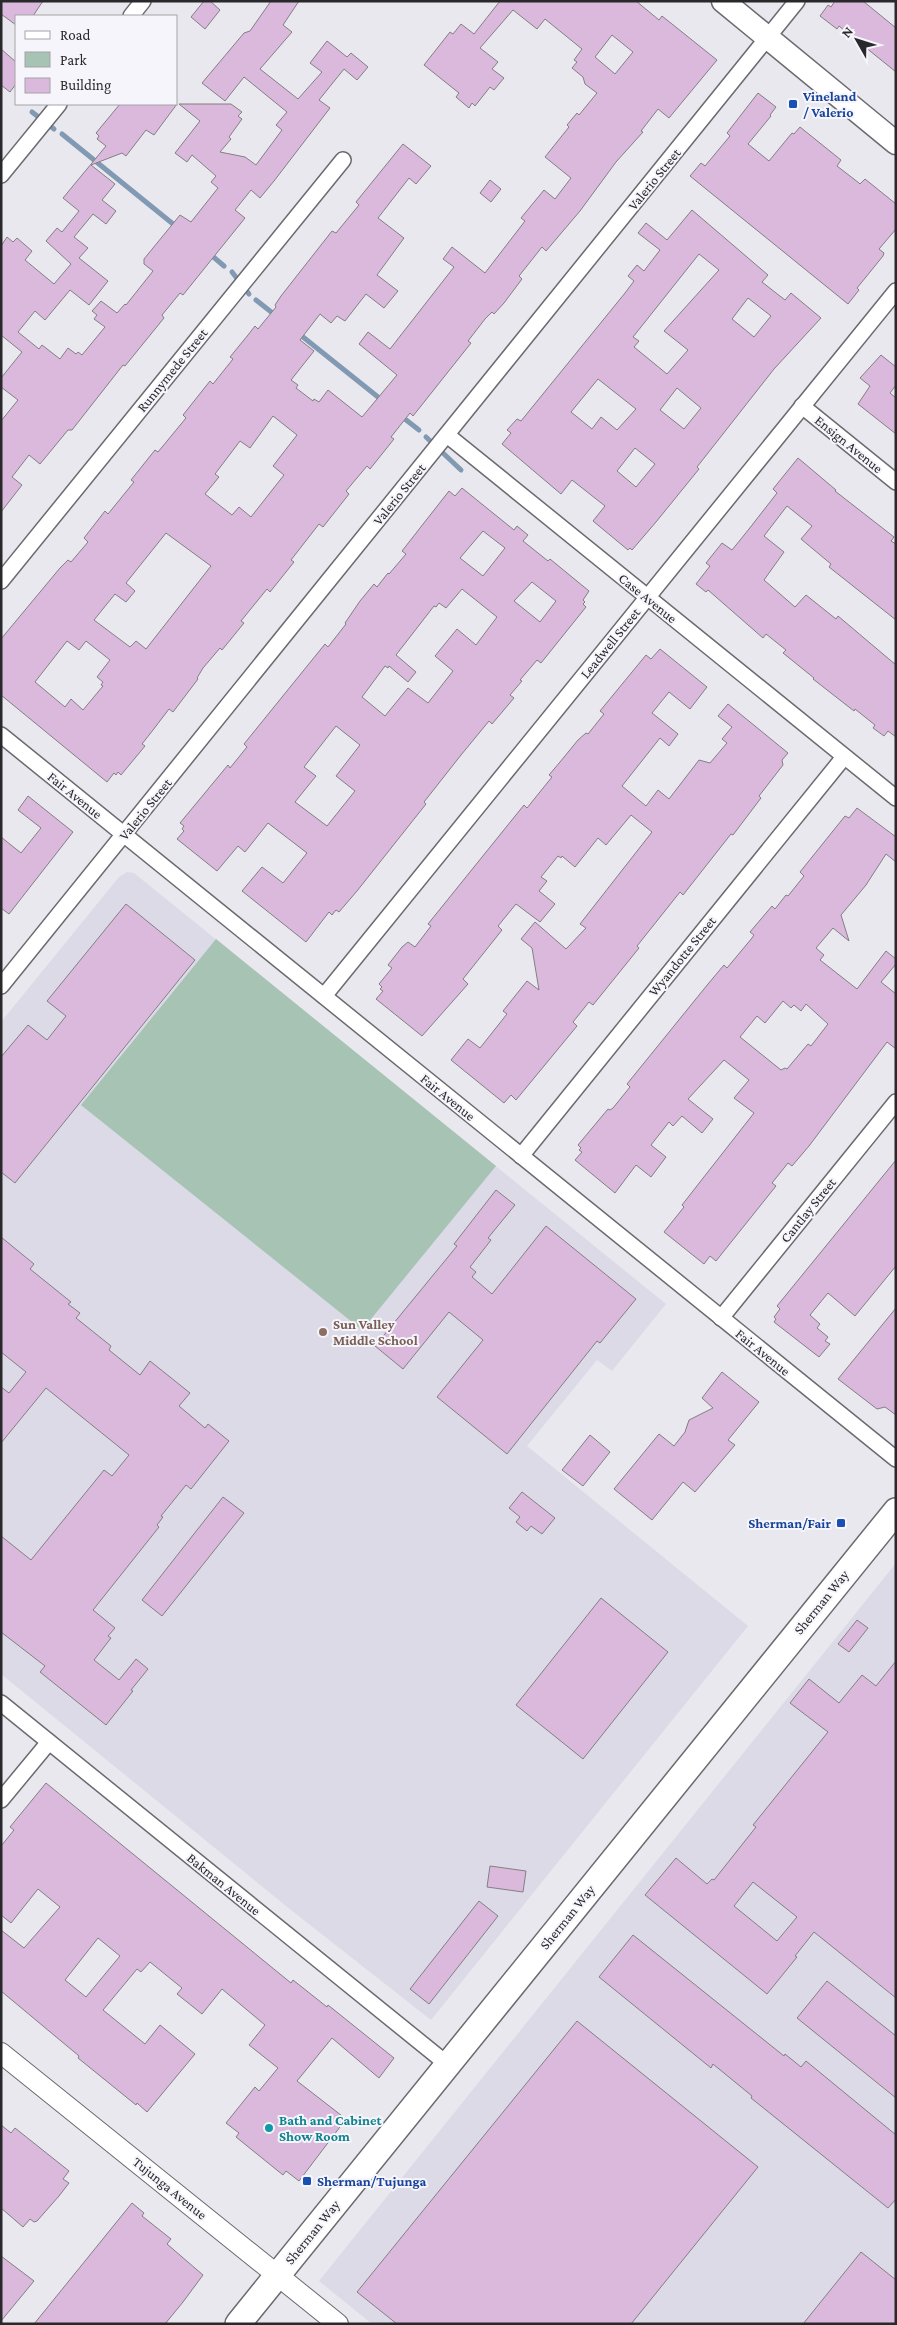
<svg xmlns="http://www.w3.org/2000/svg" width="897" height="2325" viewBox="0 0 897 2325" font-family="'Crimson Pro',serif">
	<rect width="100%" height="100%" fill="#e9e8ee"/>
	<g fill="#dddae7">
		<polygon points="127,872 134,873 666,1304 612,1371 597,1360 527,1446 748,1626 431,2020 291,1910 1,1674 1,1022 119,877"/>
		<polygon points="896,1563 896,2324 372,2324 319,2281"/>
	</g>
	<polygon fill="#a6c3b4" points="216,939 496,1166 362,1330 81,1105"/>
	<g fill="none" stroke-linecap="round" stroke-linejoin="round">
		<g stroke="#8199b2" stroke-width="5">
			<polyline points="32,112 54,129"/>
			<polyline points="62,134 178,228"/>
			<polyline points="210,254 224,266"/>
			<polyline points="232,272 249,294"/>
			<polyline points="256,300 275,315"/>
			<polyline points="298,333 383,401"/>
			<polyline points="401,416 419,430"/>
			<polyline points="426,437 461,470"/>
		</g>
	</g>
	<g fill="#dbb9dd" stroke="#837f83" fill-rule="evenodd">
		<polygon points="1,1 43,1 33,16 16,16 16,25 1,14"/>
		<polygon points="204,1 210,1 220,10 205,29 191,17"/>
		<polygon points="271,1 299,1 283,25 292,32 260,69 298,99 322,72 310,63 327,41 347,57 351,53 368,67 357,80 344,69 319,100 330,108 274,181 260,198 251,190 235,210 245,218 183,295 180,293 162,315 164,318 125,366 123,365 72,430 68,430 40,464 29,455 12,477 22,485 1,512 1,421 18,400 1,387 1,378 22,352 1,335 1,246 7,237 13,242 17,238 32,251 25,260 54,284 71,264 46,241 57,228 62,232 79,211 63,198 106,146 97,139 99,136 96,133 120,104 177,104 154,135 146,130 126,156 122,153 91,165 115,184 102,200 116,211 106,224 93,214 74,237 88,248 79,258 108,281 89,305 70,290 45,320 35,311 18,332 39,349 42,345 60,359 68,348 76,354 78,352 82,355 105,327 94,319 97,315 92,311 101,301 117,313 125,304 126,305 153,271 144,264 144,259 180,215 191,222 218,188 211,182 216,176 192,155 187,162 175,153 200,121 179,104 231,104 242,112 238,116 242,119 229,137 231,139 220,152 245,157 256,165 282,130 276,125 287,112 244,77 225,101 202,83 244,33 250,31"/>
		<path d="M500 1H636L659 20 662 16 717 60 669 118 658 109 641 131 643 132 616 162 580 211 546 251 542 247 519 276 522 279 504 303 494 314 492 312 485 319 468 341 471 343 413 416 410 413 391 437 394 439 370 469 367 466 346 491 349 494 323 527 319 524 291 560 294 562 270 592 267 589 241 621 244 623 222 650 220 648 203 668 197 678 198 679 173 712 169 709 153 730 142 744 145 746 121 775 118 772 116 775 114 773 107 782 1 695V639L60 568 68 560 71 562 88 542 84 538 105 511 108 514 134 482 131 480 155 450 158 452 186 418 183 415 210 381 213 384 233 359 230 357 248 335 255 326 258 329 276 307 275 305 281 296 332 231 336 233 359 205 356 202 403 144 431 166 416 184 409 178 378 218 404 238 377 275 398 291 384 308 366 294 345 321 337 316 331 323 320 314 300 340 314 351 291 380 298 385 296 388 313 401 314 399 319 402 328 390 362 417 397 375 359 344 368 332 390 349 454 267 443 259 452 247 485 273 525 221 521 218 544 190 555 199 571 178 545 157 569 127 567 125 577 113 579 115 597 93 585 84 583 77 572 68 577 62 574 60 582 49 545 19 537 29 513 10 480 48 498 62 492 69 504 78 494 90 490 87 475 106 472 103 469 108 456 97 459 93 424 65 450 32 453 34 461 24 474 34ZM612 35 633 52 615 74 595 57ZM273 416 297 435 273 466 284 475 251 517 239 507 232 515 205 494 219 477 215 474 240 441 250 448ZM166 533 211 566 146 649 136 641 130 647 94 620 115 594 126 602 135 591 126 583ZM67 641 79 650 86 641 110 660 97 677 103 682 101 685 103 686 83 710 71 699 65 707 35 682Z"/>
		<polygon points="835,1 863,1 896,28 896,72 839,26 837,29 820,16 828,5 831,7"/>
		<polygon points="1,49 16,62 16,84 10,92 1,85"/>
		<polygon points="758,93 776,107 770,115 771,116 748,144 769,161 792,133 794,134 800,127 841,160 837,166 859,183 860,184 865,179 896,204 896,229 879,249 884,253 883,256 857,288 859,290 848,304 690,176 701,163 705,166 730,136 727,133"/>
		<polygon points="490,180 501,189 491,202 480,193"/>
		<path d="M692 210 768 275 762 282 785 300 791 293 821 318 774 369 697 467 699 469 656 522 632 550 630 548 628 550 593 521 605 506 572 480 561 494 502 444 511 433 507 430 517 419 521 421 625 293 634 281 628 276 637 265 644 271 660 250 638 233 646 223 667 240ZM699 254 719 270 664 331 688 350 667 374 634 347 639 341 633 337ZM748 298 771 316 754 337 732 319ZM598 379 636 409 617 430 601 417 592 429 571 412ZM677 388 701 408 684 429 660 410ZM635 448 655 464 636 487 617 471Z"/>
		<polygon points="881,355 896,367 896,385 890,393 896,398 896,434 858,404 870,386 860,378"/>
		<polygon points="798,458 836,490 835,491 894,537 891,541 896,544 896,620 829,567 831,564 801,539 812,526 787,506 764,536 784,552 764,580 795,607 806,595 836,619 838,616 896,665 896,737 888,731 884,736 873,728 875,725 855,709 854,711 813,679 814,678 783,653 786,650 766,634 763,638 708,590 706,592 696,584 710,566 706,563 722,543 732,550 749,529 777,493 773,489"/>
		<path d="M462 488 514 530 517 526 528 535 523 541 548 561 550 559 589 591 583 600 585 602 583 604 586 607 541 663 537 660 520 680 522 681 510 695 514 698 492 724 489 721 461 755 424 802 426 804 357 891 339 912 336 910 332 915 329 912 306 942 242 891 262 867 283 883 307 853 268 823 245 852 238 846 217 871 177 839 184 831 182 829 184 826 180 823 228 765 230 768 247 747 244 744 325 644 328 647 346 624 345 623 360 601 374 584 377 587 388 573 389 574 406 554 402 551 449 491 455 496ZM483 531 505 548 483 576 460 558ZM532 582 556 601 540 622 514 601ZM462 589 497 617 476 645 457 629 435 656 453 671 428 703 408 688 385 716 362 697 385 666 388 668 389 666 408 682 416 672 396 655 434 606 436 607 439 603 446 608ZM336 726 360 745 336 776 355 791 327 826 295 802 316 776 304 767Z"/>
		<polygon points="660,649 707,687 690,709 669,692 652,713 678,734 669,746 660,738 622,786 646,806 658,790 669,799 699,760 710,763 727,743 722,739 732,727 718,716 728,704 788,753 782,760 783,765 759,796 761,798 733,835 731,834 683,895 680,892 637,946 639,948 593,1005 589,1002 573,1022 577,1026 516,1100 511,1095 504,1103 451,1060 468,1039 480,1048 507,1014 503,1011 527,981 539,990 532,948 521,939 535,922 566,949 586,928 580,924 652,832 631,815 606,845 598,838 575,867 562,856 561,858 558,856 541,877 547,881 539,891 555,904 540,922 516,904 498,926 502,930 463,979 468,984 422,1036 376,999 383,991 380,989 382,987 379,984 392,968 388,965 402,947 408,942 415,947 431,926 428,924 524,805 527,808 552,777 549,775 560,762 578,740 586,733 588,734 604,714 600,711 646,655 651,659"/>
		<polygon points="28,796 73,832 9,914 1,908 1,837 21,853 41,828 18,810"/>
		<path d="M857 808 896 837V862L886 854 866 885 841 915 849 941 833 928 816 948 824 955 820 960 857 989 886 951 896 959V964L881 982 896 994V1049L887 1042 809 1146 792 1166 788 1163 772 1183 776 1186 716 1261 710 1256 704 1264 664 1232 684 1207 682 1205 754 1113 734 1098 749 1080 724 1060 688 1099 713 1119 702 1133 682 1116 673 1126 669 1122 651 1145 666 1157 651 1177 636 1165 615 1193 575 1160 582 1152 579 1150 581 1148 578 1145 608 1109 610 1110 613 1108 630 1087 627 1084 708 984 724 965 727 968 752 938 754 935 750 932 772 906 775 909 786 895 788 896 804 876 800 872 845 816 849 818ZM783 1001 791 1008 794 1005 801 1011 806 1004 828 1024 811 1046 808 1044 787 1069 785 1068 781 1070 740 1037 757 1016 765 1023Z"/>
		<polygon points="126,904 195,960 15,1183 1,1172 1,1057 28,1025 47,1040 66,1016 47,1001"/>
		<polygon points="896,1160 896,1266 855,1316 828,1293 810,1315 820,1324 817,1328 828,1337 825,1341 830,1344 819,1357 774,1322 776,1319 774,1317 780,1309 777,1306"/>
		<polygon points="496,1190 515,1205 488,1238 491,1240 470,1267 476,1272 472,1277 492,1294 546,1226 636,1299 600,1343 597,1341 507,1454 437,1397 483,1340 449,1312 403,1369 375,1346 457,1246 454,1244"/>
		<polygon points="1,1237 34,1264 30,1269 71,1302 68,1304 80,1313 76,1318 111,1346 109,1350 140,1375 150,1361 190,1393 179,1406 205,1428 208,1424 229,1441 191,1489 186,1485 161,1516 163,1517 157,1525 159,1527 93,1610 115,1628 108,1636 111,1638 94,1660 119,1680 136,1659 148,1669 131,1690 133,1691 106,1725 40,1672 45,1666 1,1632 1,1536 31,1560 104,1470 112,1476 129,1455 46,1388 1,1443 1,1387 9,1393 26,1372 1,1352"/>
		<polygon points="896,1308 896,1415 885,1407 877,1409 838,1379"/>
		<polygon points="722,1372 759,1402 728,1440 735,1445 695,1492 683,1482 652,1520 614,1489 659,1434 674,1446 685,1432 689,1420 713,1408 702,1398"/>
		<polygon points="590,1435 610,1452 583,1486 562,1470"/>
		<polygon points="522,1492 555,1518 542,1534 531,1526 527,1531 516,1522 520,1517 509,1508"/>
		<polygon points="223,1497 244,1513 162,1616 142,1600"/>
		<polygon points="601,1598 668,1652 583,1759 516,1705"/>
		<polygon points="857,1620 868,1628 849,1652 838,1644"/>
		<path d="M896 1661V1998L814 1932 795 1956 797 1957 767 1994 645 1895 676 1858 707 1884 712 1879 714 1880 756 1827 753 1825 828 1732 790 1703 809 1679 839 1703 862 1675 876 1686ZM753 1882 797 1917 777 1941 734 1906Z"/>
		<path d="M46 1783 291 1983 293 1980 327 2007 328 2005 394 2058 379 2078 332 2038 297 2081 346 2119 299 2181 286 2171 283 2175 236 2137 239 2133 226 2123 255 2087 259 2091 278 2068 249 2045 265 2025 222 1989 202 2014 177 1994 182 1988 150 1962 141 1972 137 1969 103 2010 145 2044 160 2025 195 2054 147 2112 137 2103 136 2105 78 2058 79 2056 1 1991V1930L24 1948 60 1907 38 1889 11 1923 1 1915V1846L14 1830 10 1827ZM98 1938 120 1956 86 1997 65 1980Z"/>
		<polygon points="490,1866 526,1871 523,1892 487,1887"/>
		<polygon points="479,1901 498,1916 429,2004 410,1989"/>
		<polygon points="633,1935 784,2056 785,2054 801,2067 806,2061 896,2135 896,2199 888,2208 751,2098 752,2096 713,2064 711,2068 599,1977"/>
		<polygon points="827,1981 896,2036 896,2098 797,2018"/>
		<polygon points="577,2021 758,2167 631,2324 397,2324 357,2292"/>
		<polygon points="1,2125 11,2133 15,2128 69,2171 63,2179 69,2183 59,2196 37,2221 34,2222 30,2219 23,2227 1,2208"/>
		<polygon points="132,2203 144,2213 142,2216 171,2239 167,2244 203,2275 183,2302 165,2324 34,2324"/>
		<polygon points="861,2252 896,2280 896,2324 803,2324"/>
		<polygon points="1,2256 34,2281 1,2321"/>
	</g>
	<g fill="none" stroke-linecap="round" stroke-linejoin="round">
		<g stroke="#6b6a6f" stroke-width="18">
			<g id="minor">
				<polyline points="131,16 143,1"/>
				<polyline points="1,175 59,104"/>
				<polyline points="802,406 896,482"/>
				<polyline points="447,435 896,798"/>
				<polyline points="1,581 343,160"/>
				<polyline points="1,735 896,1459"/>
				<polyline points="1,986 797,1"/>
				<polyline points="324,996 896,291"/>
				<polyline points="521,1156 844,757"/>
				<polyline points="721,1318 896,1102"/>
				<polyline points="1,1703 447,2064"/>
				<polyline points="1,1800 49,1742"/>
			</g>
		</g>
		<g stroke="#6b6a6f" stroke-width="22">
			<polyline id="tertiary" points="1,2053 338,2324"/>
		</g>
		<g stroke="#6b6a6f" stroke-width="25">
			<polyline id="secondary" points="723,1 896,143"/>
		</g>
		<g stroke="#6b6a6f" stroke-width="28">
			<polyline id="primary" points="238,2324 896,1511"/>
		</g>
		<use href="#minor" stroke="#fff" stroke-width="15"/>
		<use href="#tertiary" stroke="#fff" stroke-width="20"/>
		<use href="#secondary" stroke="#fff" stroke-width="22"/>
		<use href="#primary" stroke="#fff" stroke-width="25"/>
	</g>
	<g fill="#1a4fb4" stroke="#f6f5fb" stroke-width="2">
		<rect x="788" y="99" width="10" height="10" rx="2.5"/>
		<rect x="836" y="1518" width="10" height="10" rx="2.5"/>
		<rect x="302" y="2176" width="10" height="10" rx="2.5"/>
	</g>
	<circle fill="#8d6e63" stroke="#f6f5fb" stroke-width="2" cx="323" cy="1332" r="5"/>
	<circle fill="#0f9aa8" stroke="#f6f5fb" stroke-width="2" cx="269" cy="2128" r="5"/>
	<g text-anchor="middle" stroke-width="4" stroke-linejoin="round" paint-order="stroke">
		<g font-size="14" font-weight="bold" fill="#164399" stroke="#f6f5fb" text-anchor="start">
			<text x="803" y="101">Vineland<tspan x="803" dy="16">/ Valerio</tspan></text>
			<text x="831" y="1528" text-anchor="end">Sherman/Fair</text>
			<text x="317" y="2186">Sherman/Tujunga</text>
		</g>
		<g font-size="14" fill="#29282a" stroke="#f6f5fb">
			<text transform="translate(654 179) rotate(-51)" y="5">Valerio Street</text>
			<text transform="translate(172 370) rotate(-51)" y="5">Runnymede Street</text>
			<text transform="translate(849 444) rotate(39)" y="5">Ensign Avenue</text>
			<text transform="translate(399 494) rotate(-51)" y="5">Valerio Street</text>
			<text transform="translate(648 598) rotate(39)" y="5">Case Avenue</text>
			<text transform="translate(610 643) rotate(-51)" y="5">Leadwell Street</text>
			<text transform="translate(75 795) rotate(39)" y="5">Fair Avenue</text>
			<text transform="translate(145 809) rotate(-51)" y="5">Valerio Street</text>
			<text transform="translate(682 956) rotate(-51)" y="5">Wyandotte Street</text>
			<text transform="translate(448 1097) rotate(39)" y="5">Fair Avenue</text>
			<text transform="translate(808 1210) rotate(-51)" y="5">Cantlay Street</text>
			<text transform="translate(763 1352) rotate(39)" y="5">Fair Avenue</text>
			<text transform="translate(821 1602) rotate(-51)" y="5">Sherman Way</text>
			<text transform="translate(224 1884) rotate(39)" y="5">Bakman Avenue</text>
			<text transform="translate(567 1917) rotate(-51)" y="5">Sherman Way</text>
			<text transform="translate(170 2188) rotate(39)" y="5">Tujunga Avenue</text>
			<text transform="translate(312 2232) rotate(-51)" y="5">Sherman Way</text>
		</g>
		<g font-size="14" font-weight="bold" fill="#785e54" stroke="#f6f5fb" text-anchor="start">
			<text x="333" y="1329">Sun Valley<tspan x="333" dy="16">Middle School</tspan></text>
		</g>
		<g font-size="14" font-weight="bold" fill="#0d838f" stroke="#f6f5fb" text-anchor="start">
			<text x="279" y="2125">Bath and Cabinet<tspan x="279" dy="16">Show Room</tspan></text>
		</g>
	</g>
	<rect width="897" height="2325" fill="none" stroke="#29282a" stroke-width="5"/>
	<rect x="15" y="15" width="162" height="90" fill="#f6f5fb" stroke="#a4a3a7"/>
	<rect x="25" y="31" width="25" height="8" fill="#ffffff" stroke="#a4a3a7"/>
	<text x="60" y="40" font-size="15" fill="#29282a">Road</text>
	<rect x="25" y="52" width="25" height="15" fill="#a6c3b4" stroke="#a4a3a7"/>
	<text x="60" y="65" font-size="15" fill="#29282a">Park</text>
	<rect x="25" y="78" width="25" height="15" fill="#dbb9dd" stroke="#a4a3a7"/>
	<text x="60" y="90" font-size="15" fill="#29282a">Building</text>
	<g transform="translate(857 40) rotate(309)" stroke="#f6f5fb" stroke-width="4" paint-order="stroke">
	<path d="M0-4L9 19L0 12L-9 19Z" fill="#29282a"/>
	<text y="-8" font-size="14" font-weight="bold" text-anchor="middle" fill="#29282a">N</text>
	</g>
</svg>
